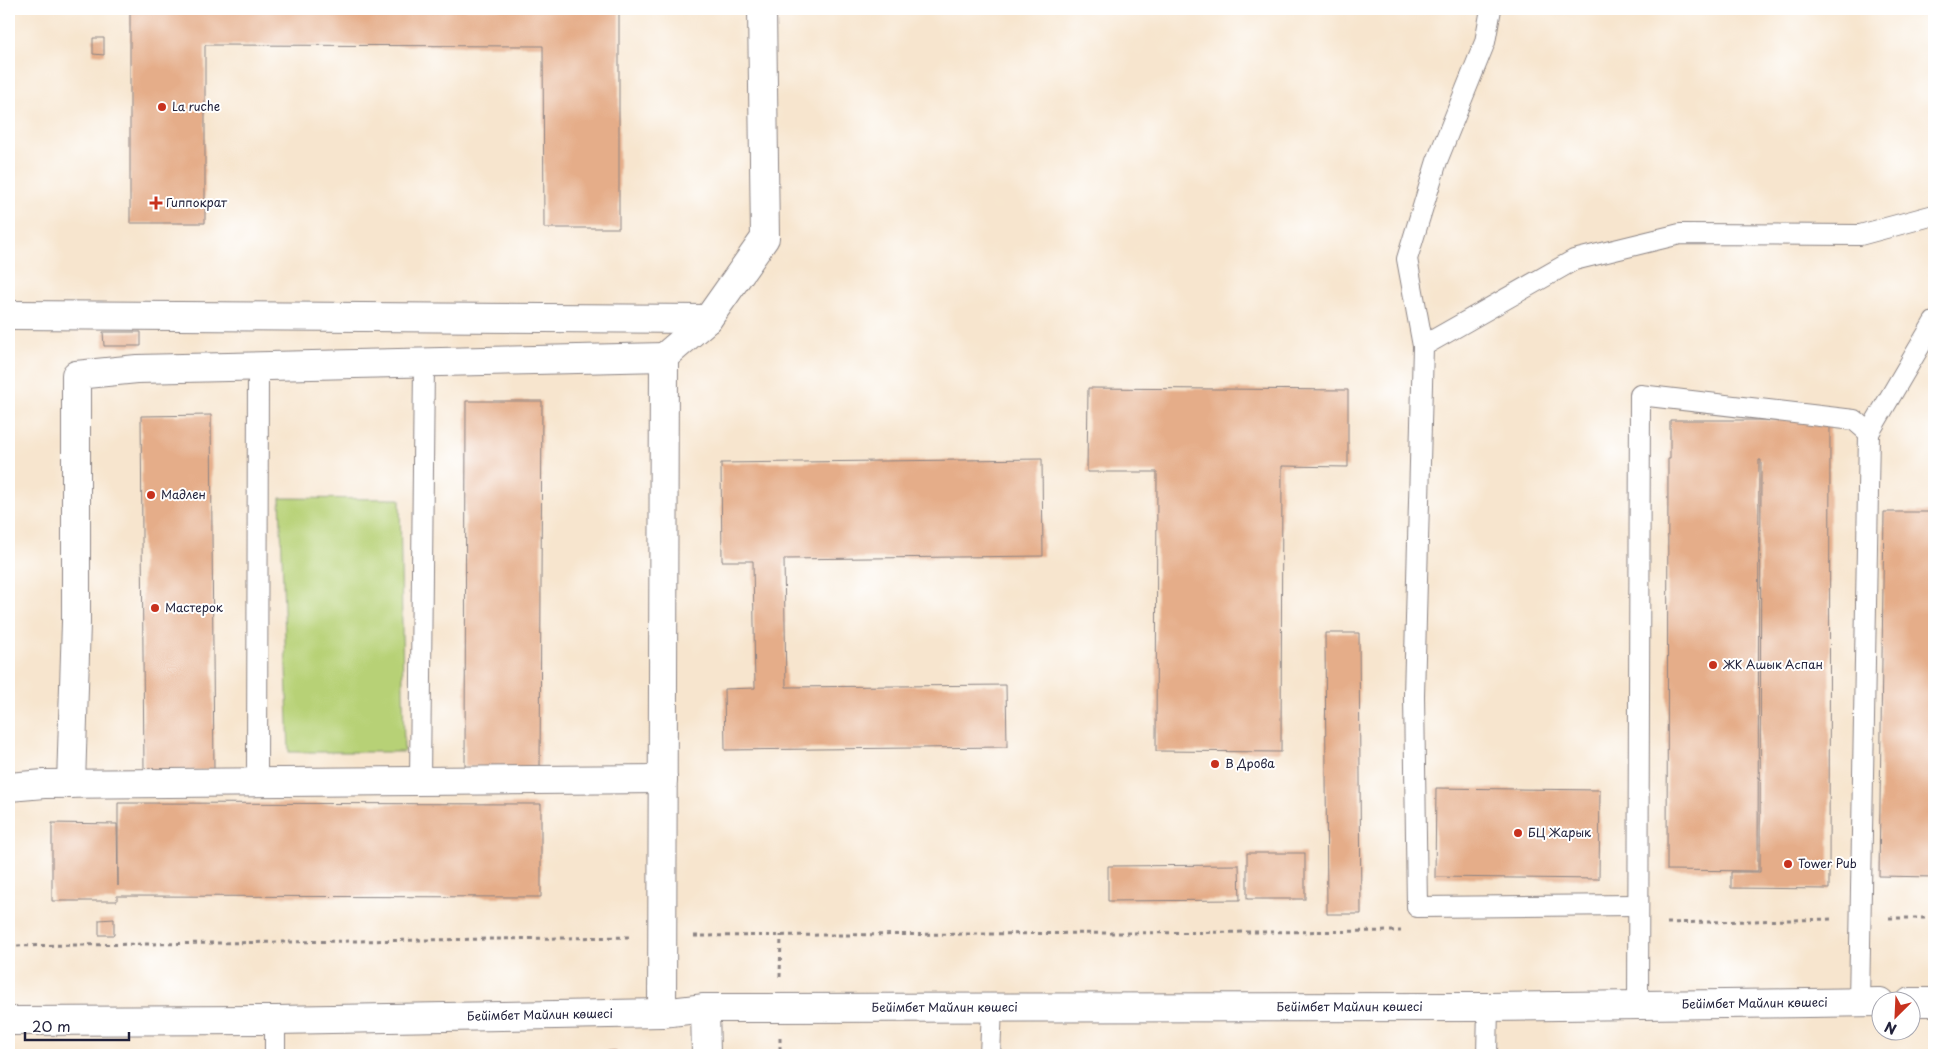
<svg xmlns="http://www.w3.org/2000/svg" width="1943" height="1064" viewBox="0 0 1943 1064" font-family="'Playpen Sans',sans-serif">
	<rect width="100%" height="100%" fill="#fff"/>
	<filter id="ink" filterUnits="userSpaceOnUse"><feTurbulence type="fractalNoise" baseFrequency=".02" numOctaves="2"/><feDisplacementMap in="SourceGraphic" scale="10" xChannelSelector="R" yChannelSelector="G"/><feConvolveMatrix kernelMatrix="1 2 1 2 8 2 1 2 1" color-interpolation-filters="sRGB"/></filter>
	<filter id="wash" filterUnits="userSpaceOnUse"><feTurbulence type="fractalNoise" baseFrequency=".0096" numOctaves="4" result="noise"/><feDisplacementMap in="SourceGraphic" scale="20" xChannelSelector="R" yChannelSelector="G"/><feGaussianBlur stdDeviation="1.12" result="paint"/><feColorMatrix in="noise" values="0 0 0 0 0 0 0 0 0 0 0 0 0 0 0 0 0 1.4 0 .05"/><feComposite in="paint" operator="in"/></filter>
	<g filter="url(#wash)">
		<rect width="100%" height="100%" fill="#f7e5ce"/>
		<polygon fill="#b7d176" stroke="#6c7a58" points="280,498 400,499 404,752 289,752"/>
		<g id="blocks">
			<g fill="#e5ad89">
				<polygon points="130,9 619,9 619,228 544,228 543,46 205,45 205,223 130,223"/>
				<polygon points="93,38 104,38 104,55 93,54"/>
				<polygon points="103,332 141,332 141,346 104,346"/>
				<polygon points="1088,388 1348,390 1348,467 1282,466 1281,752 1156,751 1157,472 1087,472"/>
				<polygon points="466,401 542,401 540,768 465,767"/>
				<polygon points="211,415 214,770 144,771 141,416"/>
				<polygon points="1670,420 1830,420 1829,889 1731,888 1731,872 1760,872 1761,460 1759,460 1758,871 1667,870 1668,459 1670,459"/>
				<polygon points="1042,459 1043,556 784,559 786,687 1006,685 1007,747 725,750 724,689 755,688 753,561 722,561 721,463"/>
				<polygon points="1884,512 1934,512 1934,877 1879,876"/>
				<polygon points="1325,633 1359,633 1361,914 1327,914"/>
				<polygon points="1436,788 1600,790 1599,879 1435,877"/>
				<polygon points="118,803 541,804 541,897 117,896 117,901 52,901 52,823 117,824 118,886"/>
				<rect x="1247" y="853" width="58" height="46"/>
				<polygon points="1239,865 1240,900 1108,901 1108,866"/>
				<polygon points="114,919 114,935 99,935 99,920"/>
				<rect x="606" y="1051" width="10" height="4"/>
			</g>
		</g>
	</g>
	<g filter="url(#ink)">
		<use href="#blocks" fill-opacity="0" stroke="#8c8484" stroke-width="1"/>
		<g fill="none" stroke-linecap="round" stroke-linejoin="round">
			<g stroke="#8c8484" stroke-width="22">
				<g id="service">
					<polyline points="1491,9 1485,42 1437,161 1407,259 1423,346 1414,696 1417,907 1637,905"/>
					<polyline points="1423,346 1574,260 1680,234 1860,235 1934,215"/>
					<polyline points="1869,433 1934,322"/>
					<polyline points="420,781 424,362"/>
					<polyline points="257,783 258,366"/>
					<polyline points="1638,1005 1640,395 1854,420 1869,433 1859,1003"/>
					<polyline points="275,1020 275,1055"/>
					<polyline points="990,1055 992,1008"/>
					<polyline points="1487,1055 1488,1007"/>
				</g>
			</g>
			<g stroke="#8c8484" stroke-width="30">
				<g id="minor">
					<polyline points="9,315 708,319"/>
					<polyline points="71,784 76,622 76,375 137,369 664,357"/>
					<polyline points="9,787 44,784 663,779"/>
					<polyline points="705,1008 706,1055"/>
					<polyline points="662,1013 664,357 708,319 765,238 762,9"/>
				</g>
			</g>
			<g stroke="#8c8484" stroke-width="30">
				<g id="tertiary">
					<polyline points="1910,1002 1934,1002"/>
					<path id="s1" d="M9 1021 275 1020 662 1013 705 1008 1488 1007 1880 1002"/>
				</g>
			</g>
			<g stroke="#8c8484" stroke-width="3" stroke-dasharray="4 4" stroke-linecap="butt">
				<polyline points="1889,918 1934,918"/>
				<polyline points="1667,923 1833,919"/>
				<polyline points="694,936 1401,931"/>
				<polyline points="9,946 631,937"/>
				<polyline points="780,977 781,935"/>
				<polyline points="780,1038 780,1055"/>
			</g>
			<use href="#service" stroke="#fff" stroke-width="20"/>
			<use href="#minor" stroke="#fff" stroke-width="28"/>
			<use href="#tertiary" stroke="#fff" stroke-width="28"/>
		</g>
	</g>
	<g fill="#c8321e" stroke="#fff" stroke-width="2">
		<circle cx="162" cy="107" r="5"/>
		<path d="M153.5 195.5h5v5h5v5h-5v5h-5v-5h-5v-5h5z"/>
		<circle cx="151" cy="495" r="5"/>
		<circle cx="155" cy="608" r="5"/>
		<circle cx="1713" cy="665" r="5"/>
		<circle cx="1215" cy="764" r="5"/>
		<circle cx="1518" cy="833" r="5"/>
		<circle cx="1788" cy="864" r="5"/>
	</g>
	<g text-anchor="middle" stroke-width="4" stroke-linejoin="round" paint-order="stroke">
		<g font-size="12" fill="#22223b" stroke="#fff" text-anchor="start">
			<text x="172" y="111">La ruche</text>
			<text x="166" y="207">Гиппократ</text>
			<text x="161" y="499">Мадлен</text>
			<text x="165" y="612">Мастерок</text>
			<text x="1723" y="669">ЖК Ашык Аспан</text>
			<text x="1225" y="768">В Дрова</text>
			<text x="1528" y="837">БЦ Жарык</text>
			<text x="1798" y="868">Tower Pub</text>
		</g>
		<g font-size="12" fill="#22223b" stroke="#fff">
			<text dy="4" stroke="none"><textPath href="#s1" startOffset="1746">Бейімбет Майлин көшесі</textPath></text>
			<text dy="4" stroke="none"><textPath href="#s1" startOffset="1341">Бейімбет Майлин көшесі</textPath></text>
			<text dy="4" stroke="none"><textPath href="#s1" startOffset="936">Бейімбет Майлин көшесі</textPath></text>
			<text dy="4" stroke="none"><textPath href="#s1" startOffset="531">Бейімбет Майлин көшесі</textPath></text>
		</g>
	</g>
	<rect width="1943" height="1064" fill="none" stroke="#fff" stroke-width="30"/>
	<g transform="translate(1896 1016) rotate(204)"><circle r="24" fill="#ffffff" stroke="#a7a7b1"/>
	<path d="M0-4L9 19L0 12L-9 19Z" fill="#c8321e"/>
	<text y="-8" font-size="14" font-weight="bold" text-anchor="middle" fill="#22223b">N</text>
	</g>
	<path d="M25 1032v8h104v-8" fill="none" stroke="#22223b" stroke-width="2.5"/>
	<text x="32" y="1032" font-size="15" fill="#22223b" stroke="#ffffff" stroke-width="4" paint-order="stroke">20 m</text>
</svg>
